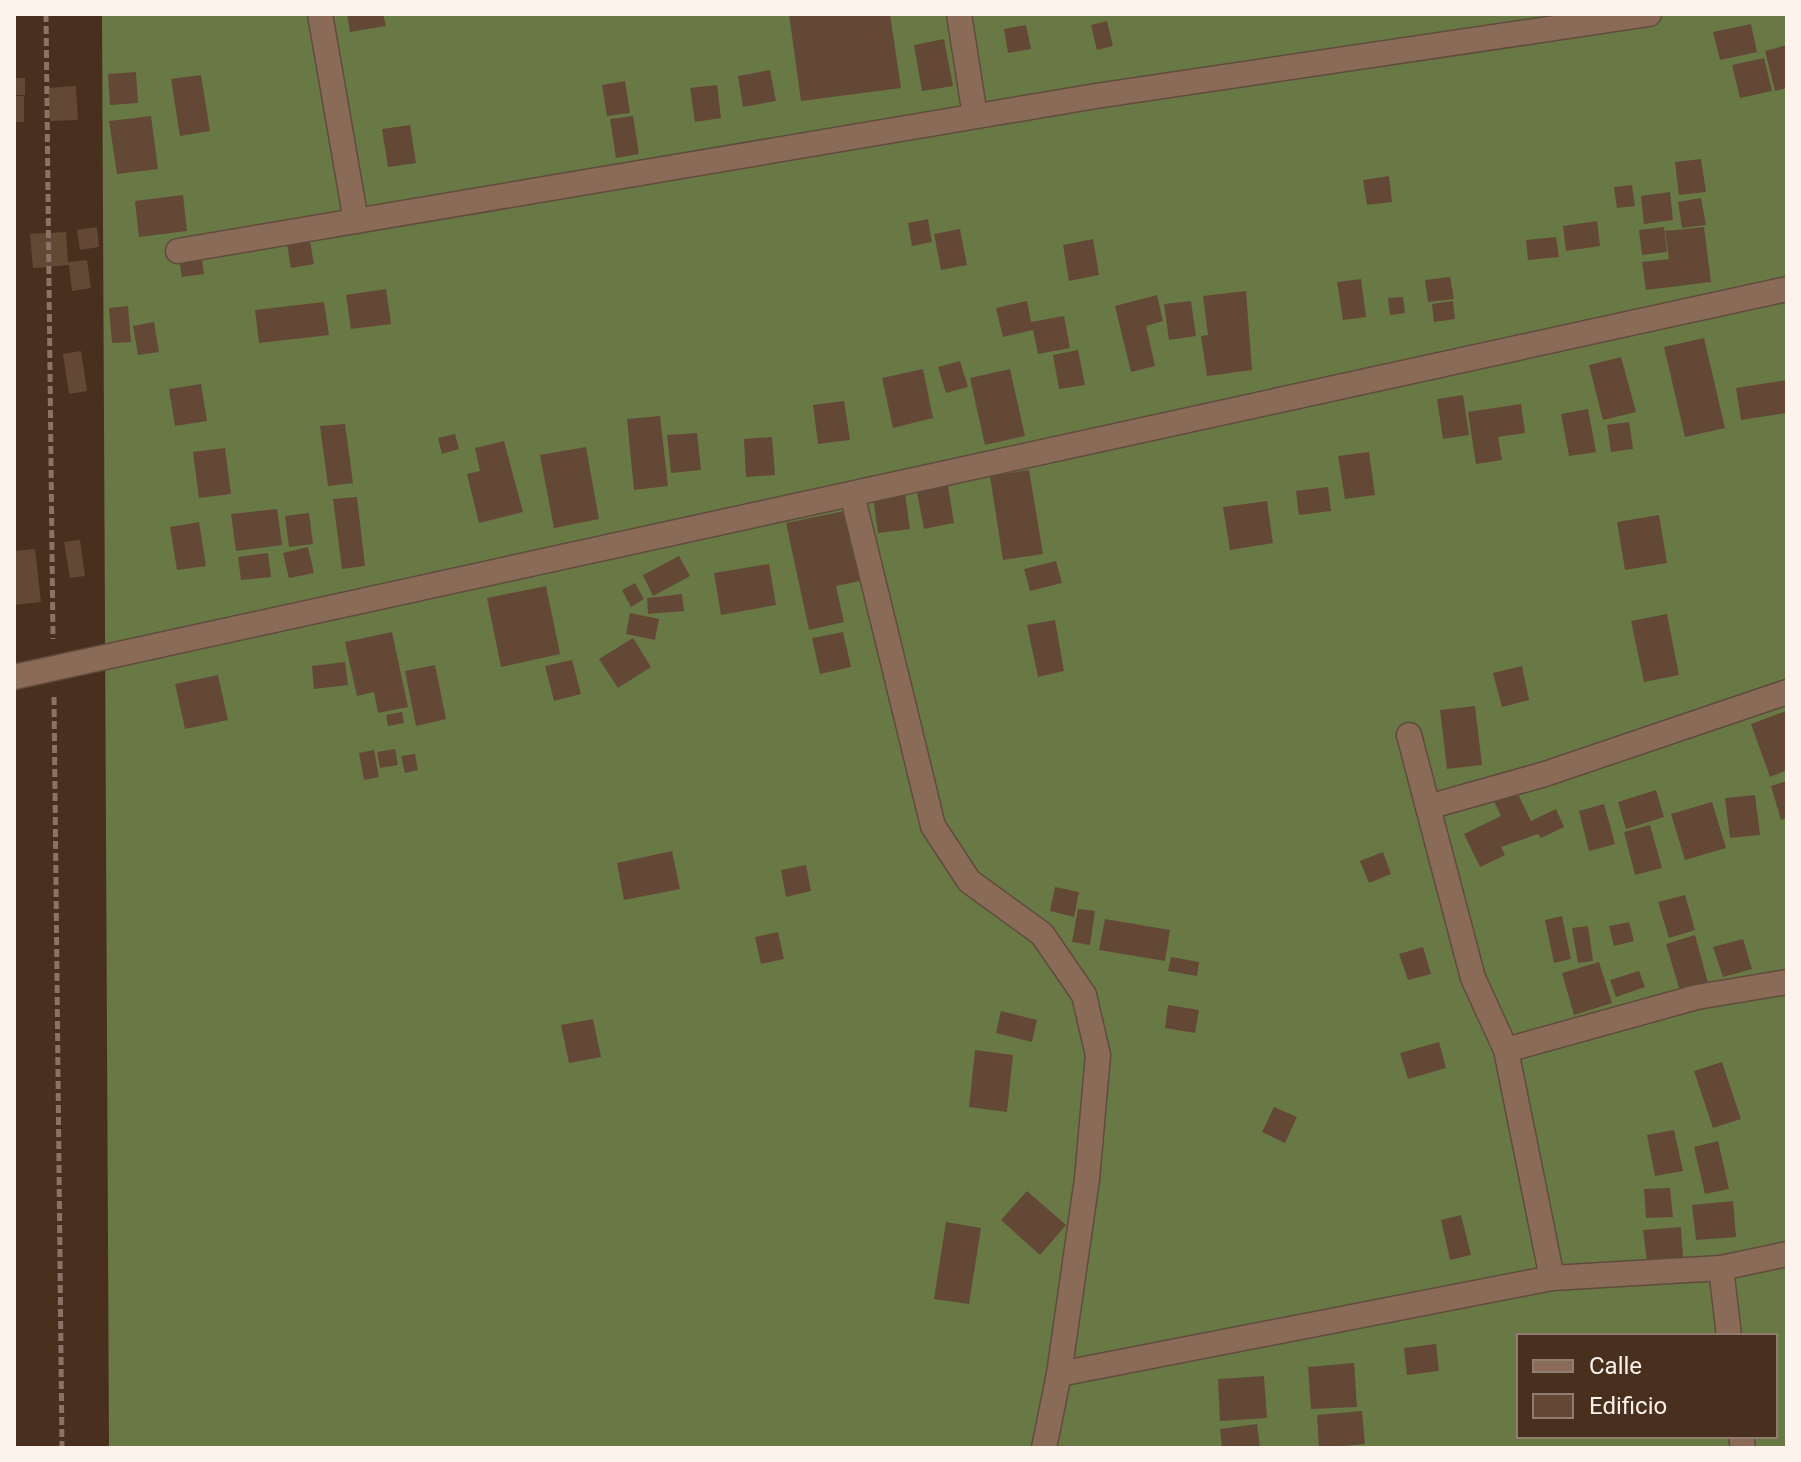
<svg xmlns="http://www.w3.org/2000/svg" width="1801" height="1462" viewBox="0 0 1801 1462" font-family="Roboto,sans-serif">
	<rect width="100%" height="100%" fill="#492f1e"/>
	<path fill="#697946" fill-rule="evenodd" d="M102 14H1787V1448H109ZM1519 1336H1775V1436H1519Z"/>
	<g fill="#644836">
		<polygon points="347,14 383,14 386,26 350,32"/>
		<polygon points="789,14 890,14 901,88 801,101"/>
		<polygon points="1107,21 1113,46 1097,50 1091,25"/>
		<polygon points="1751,24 1757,52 1720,60 1713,32"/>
		<polygon points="1026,25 1031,49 1008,53 1004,29"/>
		<polygon points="944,39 953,86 922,91 914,45"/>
		<polygon points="1787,45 1787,88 1775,91 1765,51"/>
		<polygon points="1764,58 1772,91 1740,98 1732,65"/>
		<polygon points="770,70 776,101 743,107 738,76"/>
		<polygon points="136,72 138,103 110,105 108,74"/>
		<polygon points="201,75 210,131 180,136 171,79"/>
		<rect x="14" y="78" width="11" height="17"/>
		<polygon points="625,81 630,113 607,116 602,85"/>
		<polygon points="717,85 721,118 695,122 690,88"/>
		<polygon points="76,86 78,120 50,121 48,88"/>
		<rect x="14" y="96" width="10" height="26"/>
		<polygon points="151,116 158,169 117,174 109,121"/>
		<polygon points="633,116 639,154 616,158 610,119"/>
		<polygon points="410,125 416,163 388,167 382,129"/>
		<polygon points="1701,159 1706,192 1679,195 1675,162"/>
		<polygon points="1389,176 1392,202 1367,205 1363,180"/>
		<polygon points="1632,185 1635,206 1617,208 1614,187"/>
		<polygon points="1670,192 1673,220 1644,224 1641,196"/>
		<polygon points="183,195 187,231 139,237 135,201"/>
		<polygon points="1701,198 1706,225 1682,228 1678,202"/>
		<polygon points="928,219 932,242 912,246 908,223"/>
		<polygon points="1597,221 1600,246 1566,251 1563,226"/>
		<polygon points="97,227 99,247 80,250 77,230"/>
		<polygon points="1664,227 1667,252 1642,255 1639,230"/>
		<polygon points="1704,227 1711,282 1646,290 1642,262 1669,259 1665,231"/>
		<polygon points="960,229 967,265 941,270 934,234"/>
		<polygon points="66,232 68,262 87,260 91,288 72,291 69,265 33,268 30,234"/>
		<polygon points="309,236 314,264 291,268 286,239"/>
		<polygon points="1556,237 1559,257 1528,260 1526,240"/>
		<polygon points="1093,239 1099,275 1069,281 1063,245"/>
		<polygon points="201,252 204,274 182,277 178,255"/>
		<polygon points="1450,277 1454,299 1428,302 1425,280"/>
		<polygon points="1361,279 1366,317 1343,320 1337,282"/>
		<polygon points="386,289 391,324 351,329 346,295"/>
		<polygon points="1246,291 1252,370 1207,376 1201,336 1208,335 1203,296"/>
		<polygon points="1157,295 1163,321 1146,326 1155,366 1131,372 1115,306"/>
		<polygon points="1403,297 1405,313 1390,315 1388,298"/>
		<polygon points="1027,301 1031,322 1064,316 1070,348 1038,354 1033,330 1003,337 996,308"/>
		<polygon points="1191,301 1196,336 1169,340 1164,304"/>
		<polygon points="1453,301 1455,319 1434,322 1432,304"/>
		<polygon points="324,302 329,335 259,343 255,310"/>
		<polygon points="128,306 131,342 112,343 109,308"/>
		<polygon points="154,322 159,352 138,355 133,326"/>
		<polygon points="1704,338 1725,428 1685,437 1664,347"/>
		<polygon points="1078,350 1085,385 1059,389 1053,355"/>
		<polygon points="81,351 87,391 69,394 63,354"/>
		<polygon points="1621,357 1636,412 1603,420 1589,365"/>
		<polygon points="960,361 968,387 946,393 938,367"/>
		<polygon points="923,369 933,418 893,428 882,378"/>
		<polygon points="1010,369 1025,436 985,445 970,378"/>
		<polygon points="1787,380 1787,413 1741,420 1736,388"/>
		<polygon points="201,384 207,421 175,426 169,389"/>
		<polygon points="1463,395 1469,435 1443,439 1437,399"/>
		<polygon points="844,401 850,440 818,444 813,405"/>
		<polygon points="1521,404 1525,433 1498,437 1502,460 1476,464 1468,412"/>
		<polygon points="1588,409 1596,452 1569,456 1561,414"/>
		<polygon points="660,416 668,486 634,490 627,419"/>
		<polygon points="1629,422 1633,449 1611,452 1607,425"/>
		<polygon points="345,424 353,483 328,486 320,426"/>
		<polygon points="697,433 701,470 671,473 667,435"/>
		<polygon points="455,434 459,449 442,454 438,438"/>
		<polygon points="772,437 775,475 746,477 744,439"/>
		<polygon points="504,441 523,512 479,523 467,474 480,471 475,448"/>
		<polygon points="586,447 599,519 554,528 540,455"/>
		<polygon points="225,448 231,494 199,498 193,452"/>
		<polygon points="1369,452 1375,495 1345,499 1338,456"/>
		<polygon points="1029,470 1043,554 1003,560 990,476"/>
		<polygon points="948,486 954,523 924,529 917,492"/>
		<polygon points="1328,487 1331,511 1299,515 1296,491"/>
		<polygon points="905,493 910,529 878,533 873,497"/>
		<polygon points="357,497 365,566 342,569 333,499"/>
		<polygon points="1267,501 1273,543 1230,550 1223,507"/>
		<polygon points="277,509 282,545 236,551 231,514"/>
		<polygon points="844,511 860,581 836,586 844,622 809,630 786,523"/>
		<polygon points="309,513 313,544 289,547 285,516"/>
		<polygon points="1659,515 1667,563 1625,570 1617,522"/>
		<polygon points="199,522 206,566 177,570 170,527"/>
		<polygon points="80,540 85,576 70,578 64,542"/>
		<polygon points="308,547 314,573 289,578 283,553"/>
		<polygon points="35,549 41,602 14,605 14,551"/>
		<polygon points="268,553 271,577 241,580 238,557"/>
		<polygon points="679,556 690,576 653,596 643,575"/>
		<polygon points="1056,561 1062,583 1030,591 1024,569"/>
		<polygon points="769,564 776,605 721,615 714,573"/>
		<polygon points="635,583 644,599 631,607 622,590"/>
		<polygon points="546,586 560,654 501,667 487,598"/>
		<polygon points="682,594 684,611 648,614 647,598"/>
		<polygon points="630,613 659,619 655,640 626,634"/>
		<polygon points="1667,614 1679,675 1644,682 1631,621"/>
		<polygon points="1055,620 1064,671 1038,677 1027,625"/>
		<polygon points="392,632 408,707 378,713 374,692 357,696 345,642"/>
		<polygon points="843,632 851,667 820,674 812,638"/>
		<polygon points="633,638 651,667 618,688 599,659"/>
		<polygon points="572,660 581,694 554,701 545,666"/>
		<polygon points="345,662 348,685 314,689 312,666"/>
		<polygon points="435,665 446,719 416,726 405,671"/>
		<polygon points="1522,666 1529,700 1502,707 1493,673"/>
		<polygon points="218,675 228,720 185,729 175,684"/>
		<polygon points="1475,706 1482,765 1447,769 1440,710"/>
		<polygon points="1786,711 1787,770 1770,777 1751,724"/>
		<polygon points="402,712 404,723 388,726 386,715"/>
		<polygon points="395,749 398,765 380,768 377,752"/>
		<polygon points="374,750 379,777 364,780 359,753"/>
		<polygon points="415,754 418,770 405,773 401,756"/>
		<polygon points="1787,781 1787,818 1781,820 1771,786"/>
		<polygon points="1516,790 1531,821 1556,809 1564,827 1541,838 1538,834 1501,847 1505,855 1480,867 1464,834 1501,816 1494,801"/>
		<polygon points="1656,790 1664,817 1626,829 1618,802"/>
		<polygon points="1755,795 1760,835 1730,838 1725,798"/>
		<polygon points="1712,802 1726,848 1685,860 1671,814"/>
		<polygon points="1604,804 1615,844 1589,851 1579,811"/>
		<polygon points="1650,825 1662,868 1635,875 1624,832"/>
		<polygon points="672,851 680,889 624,900 617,863"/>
		<polygon points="1383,852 1391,874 1369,883 1360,861"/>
		<polygon points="806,865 811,891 786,897 781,870"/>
		<polygon points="1055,887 1079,892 1074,917 1050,911"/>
		<polygon points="1685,895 1695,930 1669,938 1658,902"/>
		<polygon points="1078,909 1095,911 1090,945 1072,942"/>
		<polygon points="1562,916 1571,959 1554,963 1545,920"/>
		<polygon points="1105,919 1170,930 1165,961 1099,950"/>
		<polygon points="1629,922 1634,941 1614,946 1609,926"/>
		<polygon points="1588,926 1593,961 1578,963 1572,928"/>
		<polygon points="778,932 784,959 761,964 755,937"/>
		<polygon points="1695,935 1708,983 1680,991 1666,944"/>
		<polygon points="1743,939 1752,969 1723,977 1713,947"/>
		<polygon points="1423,947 1431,974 1408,980 1399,954"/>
		<polygon points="1171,957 1199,962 1197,976 1168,971"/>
		<polygon points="1599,962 1612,1003 1574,1015 1562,973"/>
		<polygon points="1639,971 1645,987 1616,997 1610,980"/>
		<polygon points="1168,1005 1199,1010 1195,1033 1165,1028"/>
		<polygon points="1001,1011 1037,1020 1032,1042 996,1033"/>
		<polygon points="593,1019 601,1057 569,1063 561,1025"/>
		<polygon points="1439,1042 1446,1068 1408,1079 1400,1053"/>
		<polygon points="975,1050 1013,1055 1007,1112 969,1107"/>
		<polygon points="1722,1062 1741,1119 1713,1128 1694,1071"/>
		<polygon points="1274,1107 1297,1117 1285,1143 1262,1132"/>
		<polygon points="1674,1130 1683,1171 1655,1176 1647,1135"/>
		<polygon points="1718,1141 1729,1189 1705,1194 1694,1147"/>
		<polygon points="1670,1188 1673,1217 1646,1218 1644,1189"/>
		<polygon points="1027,1191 1066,1225 1040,1255 1001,1220"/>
		<polygon points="1733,1201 1736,1237 1696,1240 1692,1205"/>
		<polygon points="1461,1215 1471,1255 1450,1260 1441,1220"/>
		<polygon points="946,1222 981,1228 969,1304 934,1299"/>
		<polygon points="1681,1227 1683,1258 1647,1261 1643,1230"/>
		<polygon points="1436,1344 1439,1371 1407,1375 1404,1348"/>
		<polygon points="1354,1363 1357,1407 1311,1409 1308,1367"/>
		<polygon points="1264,1376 1267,1418 1220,1421 1218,1379"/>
		<polygon points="1362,1411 1365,1444 1319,1448 1317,1415"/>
		<polygon points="1257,1424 1260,1448 1222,1448 1220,1429"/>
	</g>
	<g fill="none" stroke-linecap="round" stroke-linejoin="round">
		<g stroke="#604c3c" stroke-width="27">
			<g id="street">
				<polyline points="320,14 356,221"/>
				<polyline points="959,14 975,116"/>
				<polyline points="178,251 1096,96 1649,14"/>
				<polyline points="852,494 933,826 969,881 1042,934 1084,995 1098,1055 1087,1179 1059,1374 1044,1448"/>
				<polyline points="14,677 1787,289"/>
				<polyline points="1409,735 1473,978 1506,1050 1552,1278"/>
				<polyline points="1428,807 1545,774 1787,692"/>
				<polyline points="1506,1050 1697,997 1787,982"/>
				<polyline points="1721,1268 1729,1336"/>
				<polyline points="1059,1374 1552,1278 1721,1268 1787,1254"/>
				<polyline points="1741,1436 1743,1448"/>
			</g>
		</g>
		<g stroke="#887366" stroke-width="5" stroke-dasharray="8 4" stroke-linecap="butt">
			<polyline points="46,14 53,639"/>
			<polyline points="54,697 62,1448"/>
		</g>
		<use href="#street" stroke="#896b57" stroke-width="24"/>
	</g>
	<rect width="1801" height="1462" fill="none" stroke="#fdf2ec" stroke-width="32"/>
	<rect x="1517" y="1334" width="260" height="104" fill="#492f1e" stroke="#917d70" stroke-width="2"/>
	<rect x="1533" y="1360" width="40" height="12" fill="#896b57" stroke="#917d70" stroke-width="2"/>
	<text x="1589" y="1374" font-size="24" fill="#fdf2ec">Calle</text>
	<rect x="1533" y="1394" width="40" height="24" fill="#644836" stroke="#917d70" stroke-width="2"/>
	<text x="1589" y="1414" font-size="24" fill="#fdf2ec">Edificio</text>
</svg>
